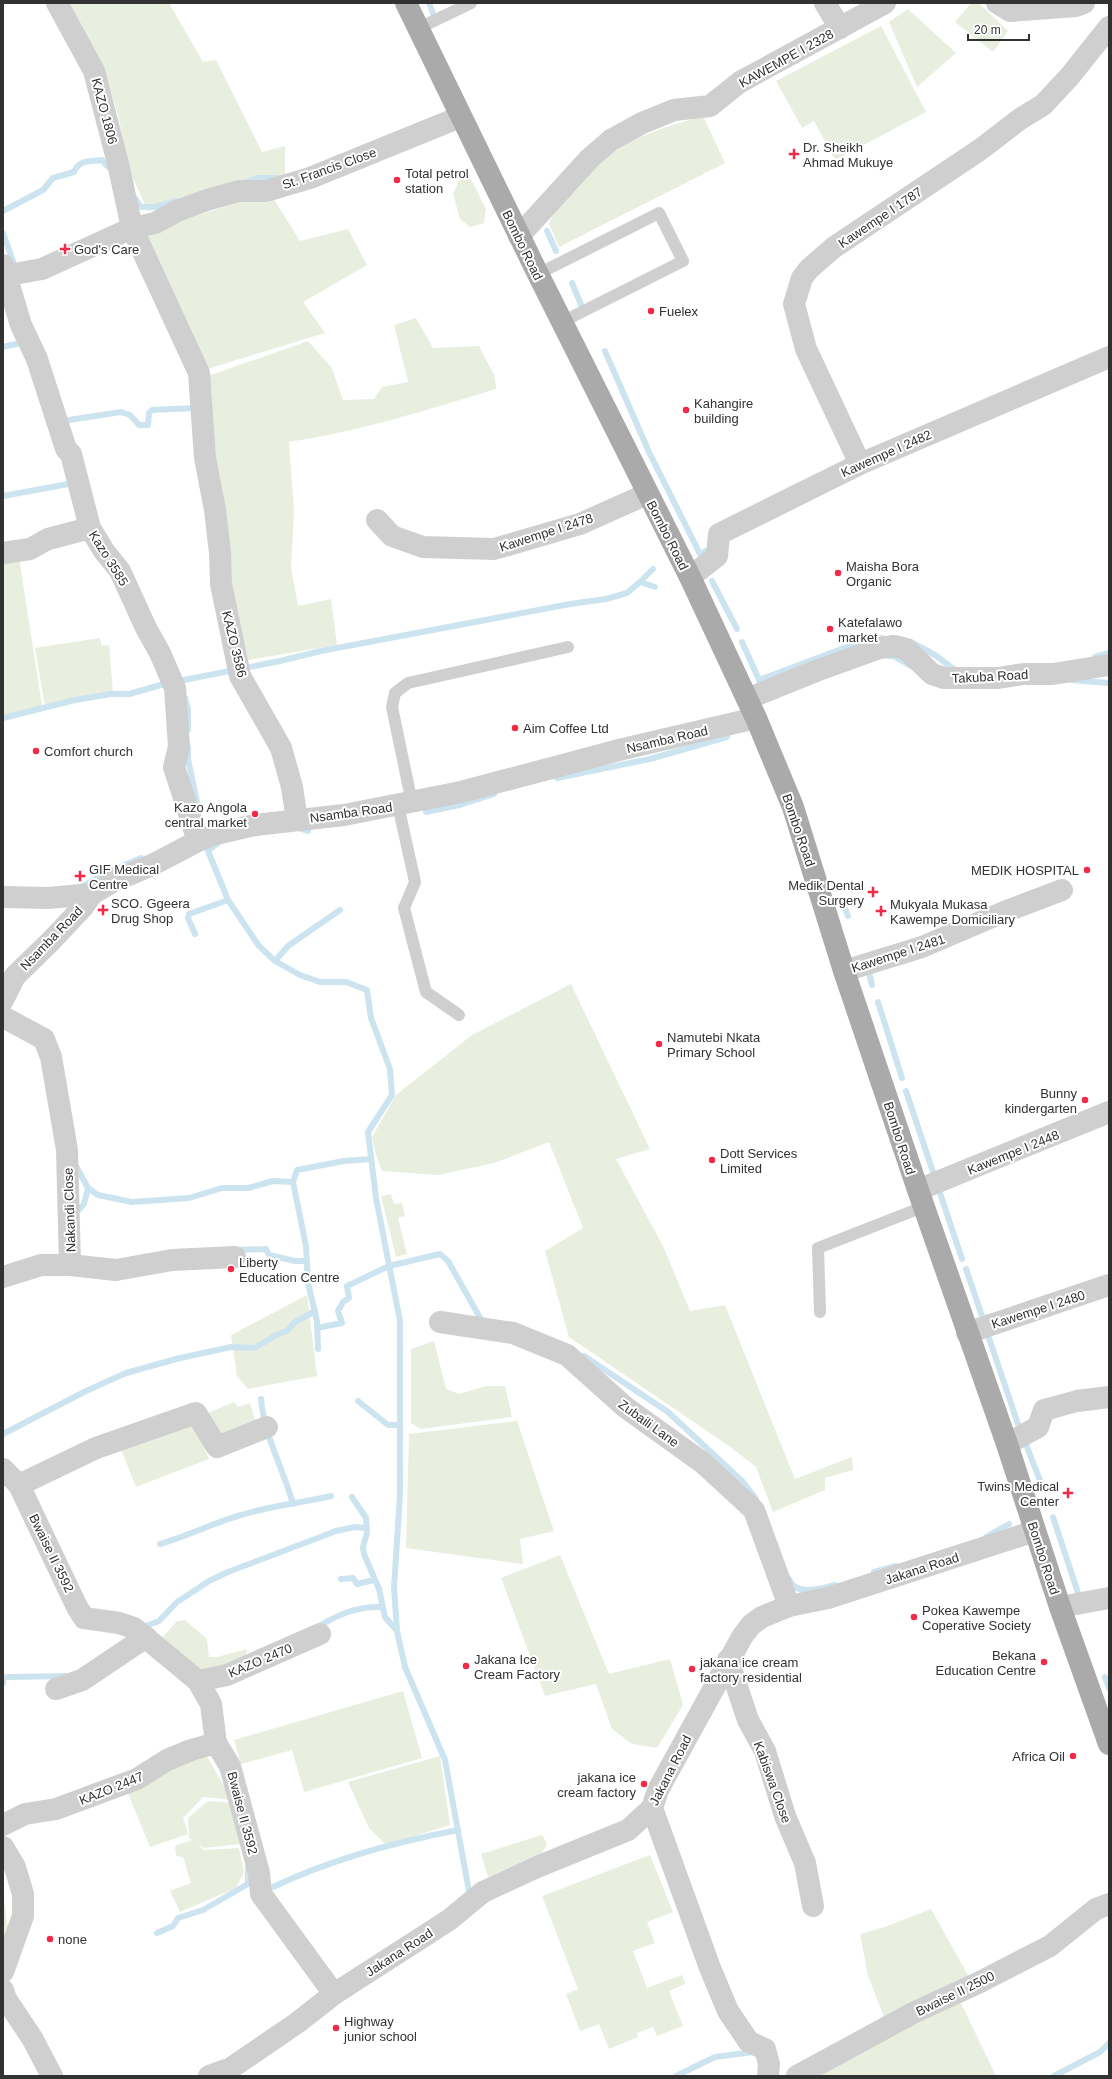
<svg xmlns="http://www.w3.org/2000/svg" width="1112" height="2079" viewBox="0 0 1112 2079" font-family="Helvetica,sans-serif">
	<rect width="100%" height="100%" fill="#fff"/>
	<g fill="#e9efdf">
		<polygon points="61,3 169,3 203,62 216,60 262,152 285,146 285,181 148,211 132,176 115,103"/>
		<polygon points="971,3 979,3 1008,31 993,52 955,22"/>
		<polygon points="908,9 956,53 917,87 889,22"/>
		<polygon points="881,26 926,112 835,160 814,121 802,128 776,81"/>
		<polygon points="700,117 704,118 725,163 559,247 549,224 559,201 602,157 630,141 666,127"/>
		<polygon points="470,177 486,209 484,223 470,227 460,219 453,194 460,179"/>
		<polygon points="270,193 300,241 348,229 367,265 303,302 325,333 204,370 140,233"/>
		<path d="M416 318 433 348 479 346 495 377 496 389C428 410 360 431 289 442L294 511 291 568 298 606 331 599 337 645 242 661 217 480 208 376 308 341 332 368 343 400 374 399 382 387 408 382 394 325Z"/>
		<polygon points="19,557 42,706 3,719 3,559"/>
		<polygon points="100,638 102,646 109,645 113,692 45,706 35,648"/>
		<polygon points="571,984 650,1149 616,1159 664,1248 690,1311 725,1305 795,1479 852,1457 853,1470 825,1478 825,1490 773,1512 756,1467 729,1446 569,1337 545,1251 583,1228 549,1142 494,1163 438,1175 382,1171 376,1155 372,1137 396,1095 472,1035"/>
		<polygon points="391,1194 394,1204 402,1203 405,1216 398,1218 407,1254 396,1257 381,1196"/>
		<polygon points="307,1295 317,1376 248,1389 237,1376 231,1335"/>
		<polygon points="434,1341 446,1389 459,1394 486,1386 505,1386 512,1417 421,1429 411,1423 411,1349"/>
		<polygon points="234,1402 238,1407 250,1403 257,1427 216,1441 205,1414"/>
		<polygon points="193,1419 209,1459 136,1487 120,1447"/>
		<polygon points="517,1421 554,1531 520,1539 523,1564 406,1548 409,1434"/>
		<polygon points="560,1555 609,1674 670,1659 683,1705 657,1748 632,1744 612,1729 596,1684 545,1696 501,1578"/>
		<polygon points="185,1620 207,1639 209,1657 217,1657 247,1649 246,1660 197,1676 161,1639 177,1621"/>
		<polygon points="403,1691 422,1758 304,1792 292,1750 241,1764 234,1740"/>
		<polygon points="205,1753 232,1800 203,1797 183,1818 188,1834 150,1847 127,1791"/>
		<polygon points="440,1756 450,1825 386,1845 369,1828 348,1782"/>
		<polygon points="208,1801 236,1803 240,1844 204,1848 197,1844 204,1850 239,1848 244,1872 236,1888 180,1912 170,1891 191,1883 183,1857 176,1856 175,1846 192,1840 189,1838 188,1818"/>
		<polygon points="542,1835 547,1844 542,1853 488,1877 481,1854"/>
		<polygon points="650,1855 673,1912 647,1922 655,1943 633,1951 647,1988 682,1975 685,1984 669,1991 683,2026 657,2036 653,2027 637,2033 638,2037 609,2049 599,2024 580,2031 566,1994 578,1989 542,1896"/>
		<polygon points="3,1892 9,1937 3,1948"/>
		<polygon points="931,1909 969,1977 884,2017 868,1976 860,1934 885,1927"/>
		<polygon points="961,2003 996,2076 819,2076 912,2025"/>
	</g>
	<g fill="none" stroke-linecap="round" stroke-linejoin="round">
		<g stroke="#cbe4ef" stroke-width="6">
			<polyline points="429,3 434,16"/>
			<polyline points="247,182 257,178 277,178"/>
			<polyline points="134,197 141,207 154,207 177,201"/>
			<path d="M3 211 43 190 53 178 74 172C79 159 90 162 102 160L112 171"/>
			<polyline points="547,231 556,251"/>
			<polyline points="3,233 15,267"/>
			<polyline points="572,283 582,307"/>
			<polyline points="3,347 25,342"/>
			<polyline points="605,351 649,452 700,554 710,549"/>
			<polyline points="62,421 121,412 130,415 139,425 148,425 149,413 152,410 196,408"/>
			<polyline points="3,496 74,483"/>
			<polyline points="712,581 737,629"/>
			<polyline points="640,582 653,569"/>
			<polyline points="742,642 760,682"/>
			<polyline points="911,642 935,655 955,670"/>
			<polyline points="889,656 893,656 911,666"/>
			<polyline points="1095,657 1109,653"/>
			<polyline points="759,680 857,643 882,638"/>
			<polyline points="1071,680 1109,683"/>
			<polyline points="179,681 280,661 321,651 570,604 606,599 627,593 640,582 655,587"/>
			<polyline points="185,698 188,709 188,730"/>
			<polyline points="3,718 75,700 111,694 129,694 168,683"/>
			<polyline points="188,748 188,759 198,807"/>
			<polyline points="557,778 650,759 727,737"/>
			<polyline points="426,812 460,805 494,794"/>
			<polyline points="298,828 308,831"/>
			<polyline points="218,843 208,851 228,900 259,946 275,961 300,975 320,982 346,982 367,990 371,1018 390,1069 392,1095 368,1132 376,1198 400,1321 400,1495 394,1587 397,1631 405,1667 445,1760 469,1891"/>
			<polyline points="81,887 108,872 141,858"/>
			<polyline points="844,906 848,916"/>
			<polyline points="195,934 188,918 189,914 228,900"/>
			<polyline points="275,961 288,946 340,910"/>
			<polyline points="869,973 872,985"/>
			<polyline points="878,1002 902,1078"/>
			<polyline points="906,1091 962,1259"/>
			<polyline points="76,1166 88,1188 98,1195 132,1202 189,1198 222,1188 248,1188 273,1181 293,1182 306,1246 308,1283 317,1321 318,1349"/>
			<polyline points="293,1182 297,1170 344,1161 371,1159"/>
			<polyline points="76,1216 76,1213 84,1204 88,1188"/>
			<polyline points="235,1250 266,1249 269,1255 295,1261 307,1261"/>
			<polyline points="966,1269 983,1319 988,1317"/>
			<polyline points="317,1328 342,1323 338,1311 343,1302 349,1298 347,1286 389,1266 440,1254 448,1261 483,1323"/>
			<polyline points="989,1338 1020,1430"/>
			<polyline points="584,1356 668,1412 743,1482 756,1499"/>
			<path d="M261 1399C264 1436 283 1468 293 1504"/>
			<polyline points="358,1401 388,1425 400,1425"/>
			<polyline points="3,1434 86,1391 126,1373 180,1358 231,1347 255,1348 276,1335 287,1331 295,1322 315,1311"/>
			<polyline points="1025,1442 1043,1488"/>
			<polyline points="352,1497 366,1518 367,1533 363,1547 364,1554 379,1589 385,1617 397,1631"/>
			<polyline points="1053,1517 1079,1596 1082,1595"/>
			<polyline points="986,1537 1009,1524"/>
			<path d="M160 1544C188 1536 213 1523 241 1515 270 1506 301 1503 331 1496"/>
			<polyline points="874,1572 896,1566"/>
			<polyline points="341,1579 353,1578 357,1584 374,1580"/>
			<path d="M789 1579C795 1597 822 1588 835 1585"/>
			<polyline points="140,1628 159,1621 177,1602 209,1581 228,1572 336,1531 355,1527 367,1528"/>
			<path d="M316 1628C337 1615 357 1606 382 1607"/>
			<polyline points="1105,1677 1109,1688"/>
			<polyline points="3,1683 3,1678 9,1677 67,1676"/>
			<path d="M273 1887C332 1859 395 1842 458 1830"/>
			<polyline points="157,1933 173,1926 178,1918 203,1910 248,1884 248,1867"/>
			<polyline points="676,2076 715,2057 753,2052"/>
			<polyline points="1054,2076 1100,2052 1109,2043"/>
		</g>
		<g stroke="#cfcfcf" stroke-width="12">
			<polyline points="417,29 471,3"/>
			<polyline points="538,274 659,213 683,261 562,322"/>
			<polyline points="412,803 392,707 395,693 408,683 568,647"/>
			<polyline points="398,805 415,882 404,908 426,992 459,1015"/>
			<polyline points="820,1312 818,1248 923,1207"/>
		</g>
		<g stroke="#cfcfcf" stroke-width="22">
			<polyline points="57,3 94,71 118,163 132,228 199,373 205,458 215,510 220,553 221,584 240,676 281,748 292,787 297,820"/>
			<polyline points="825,3 840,28"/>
			<polyline points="997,3 1010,11 1076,6 1084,3"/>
			<polyline points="519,236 590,158 611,140 642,123 674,110 710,106 740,82 885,3"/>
			<polyline points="3,265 21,325 37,359 66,449 71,454 90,528 104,551 120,571 146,628 160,653 175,688 179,747 174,767 198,841"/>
			<polyline points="3,276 42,269 132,228 155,223 177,211 207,200 239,191 266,191 310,178 460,117"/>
			<polyline points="860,464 806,349 794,304 802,278 809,269 833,248 981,149 1020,119 1043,105 1070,76 1109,27"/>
			<polyline points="377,520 392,536 423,547 494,549 580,524 647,494"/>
			<polyline points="3,553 30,549 48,539 90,528"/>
			<polyline points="690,577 717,556 719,534 860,464 1109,357"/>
			<polyline points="747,699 816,671 880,648 894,646 906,649 932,674 944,678 998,678 1024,674 1053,674 1109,665"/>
			<polyline points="3,897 48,898 92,894"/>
			<polyline points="844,971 922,947 1004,912 1062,890"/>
			<polyline points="3,1000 15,976 51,941 82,908 92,894 114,881 152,865 198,841 216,834 255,825 344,815 461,792 623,749 756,718"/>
			<polyline points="3,1017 44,1039 51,1057 67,1150 70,1265"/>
			<polyline points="918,1190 1109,1112"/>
			<polyline points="3,1277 41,1265 70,1265 116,1270 172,1260 235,1257"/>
			<polyline points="440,1322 513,1333 567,1355 625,1407 703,1463 754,1510 789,1606"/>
			<polyline points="967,1333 1109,1285"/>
			<polyline points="1007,1444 1038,1427 1044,1410 1077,1401 1109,1397"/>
			<polyline points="3,1469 19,1485 77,1607 84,1618 119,1623 134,1628 198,1681 211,1704 216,1743 230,1766 259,1873 261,1894 334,1994"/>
			<polyline points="19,1485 96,1448 196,1413 217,1447 267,1427"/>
			<polyline points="1060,1607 1109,1598"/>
			<polyline points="728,1660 748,1720 765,1751 785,1816 805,1863 813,1906"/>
			<polyline points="198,1681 227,1675 320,1634"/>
			<polyline points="56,1689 82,1680 146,1637"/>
			<polyline points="652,1808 710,1968 728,2011 749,2042 765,2049 769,2064 768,2076"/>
			<polyline points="3,1825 25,1814 56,1809 137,1779 167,1760 191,1750 216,1743"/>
			<polyline points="3,1847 15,1867 23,1894 23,1916 3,1972"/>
			<polyline points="3,1990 6,1999 32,2038 52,2076"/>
			<polyline points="209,2076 231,2068 297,2023 334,1994 449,1920 483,1892 537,1867 628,1830 652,1808 658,1790 742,1637 751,1625 762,1617 789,1606 828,1598 1035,1531"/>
			<polyline points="797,2076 913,2013 978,1983 1050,1946 1096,1909 1109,1904"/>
		</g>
		<polyline stroke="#aaa" stroke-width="22" points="406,3 538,274 690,577 756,718 793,807 844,971 918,1190 1007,1444 1060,1607 1109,1744"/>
	</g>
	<g fill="#f22a48" stroke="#fff" stroke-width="1.5">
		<path d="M792 148h4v4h4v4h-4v4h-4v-4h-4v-4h4z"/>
		<circle cx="397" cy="180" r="4"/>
		<path d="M63 243h4v4h4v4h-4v4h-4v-4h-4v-4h4z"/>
		<circle cx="651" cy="311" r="4"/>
		<circle cx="686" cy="410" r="4"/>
		<circle cx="838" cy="573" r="4"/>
		<circle cx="830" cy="629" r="4"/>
		<circle cx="515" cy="728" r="4"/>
		<circle cx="36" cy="751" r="4"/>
		<circle cx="255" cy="814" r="4"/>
		<circle cx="1087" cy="870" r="4"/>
		<path d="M78 870h4v4h4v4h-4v4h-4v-4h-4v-4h4z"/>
		<path d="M871 886h4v4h4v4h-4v4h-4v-4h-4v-4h4z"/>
		<path d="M101 904h4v4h4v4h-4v4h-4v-4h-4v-4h4z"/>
		<path d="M879 905h4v4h4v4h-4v4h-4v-4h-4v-4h4z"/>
		<circle cx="659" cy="1044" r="4"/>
		<circle cx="1085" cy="1100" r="4"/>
		<circle cx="712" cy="1160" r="4"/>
		<circle cx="231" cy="1269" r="4"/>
		<path d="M1066 1487h4v4h4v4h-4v4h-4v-4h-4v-4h4z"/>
		<circle cx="914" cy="1617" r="4"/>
		<circle cx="1044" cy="1662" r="4"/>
		<circle cx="466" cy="1666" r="4"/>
		<circle cx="692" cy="1669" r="4"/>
		<circle cx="1073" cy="1756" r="4"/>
		<circle cx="644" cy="1784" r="4"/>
		<circle cx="50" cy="1939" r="4"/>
		<circle cx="336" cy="2028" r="4"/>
	</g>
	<g text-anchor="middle" stroke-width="4" stroke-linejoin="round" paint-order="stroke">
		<g font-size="13" fill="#323232" stroke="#fff">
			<text transform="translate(786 58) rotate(-29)" y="5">KAWEMPE I 2328</text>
			<text transform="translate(105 111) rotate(75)" y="5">KAZO 1806</text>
			<text transform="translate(329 168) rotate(-20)" y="5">St. Francis Close</text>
			<text transform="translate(880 217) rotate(-34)" y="5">Kawempe I 1787</text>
			<text transform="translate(523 245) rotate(64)" y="5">Bombo Road</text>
			<text transform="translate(886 453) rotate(-24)" y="5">Kawempe I 2482</text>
			<text transform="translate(546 532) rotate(-18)" y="5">Kawempe I 2478</text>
			<text transform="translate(668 535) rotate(63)" y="5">Bombo Road</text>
			<text transform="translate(109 558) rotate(58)" y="5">Kazo 3585</text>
			<text transform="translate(235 644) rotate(76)" y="5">KAZO 3586</text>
			<text transform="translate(990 676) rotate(-3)" y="5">Takuba Road</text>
			<text transform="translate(667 739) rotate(-13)" y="5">Nsamba Road</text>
			<text transform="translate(351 812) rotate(-8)" y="5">Nsamba Road</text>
			<text transform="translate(799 830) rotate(71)" y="5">Bombo Road</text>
			<text transform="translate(51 938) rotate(-46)" y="5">Nsamba Road</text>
			<text transform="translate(898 953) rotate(-18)" y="5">Kawempe I 2481</text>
			<text transform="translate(900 1138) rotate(72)" y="5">Bombo Road</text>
			<text transform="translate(1013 1152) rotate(-22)" y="5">Kawempe I 2448</text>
			<text transform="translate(69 1210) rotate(-92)" y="5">Nakandi Close</text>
			<text transform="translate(1038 1309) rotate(-18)" y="5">Kawempe I 2480</text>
			<text transform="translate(649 1423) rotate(36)" y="5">Zubaili Lane</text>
			<text transform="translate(52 1553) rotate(64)" y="5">Bwaise II 3592</text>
			<text transform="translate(1044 1558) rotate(72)" y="5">Bombo Road</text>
			<text transform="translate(922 1568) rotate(-18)" y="5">Jakana Road</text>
			<text transform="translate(260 1660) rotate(-23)" y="5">KAZO 2470</text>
			<text transform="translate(670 1770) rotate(-63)" y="5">Jakana Road</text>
			<text transform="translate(773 1782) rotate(70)" y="5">Kabiswa Close</text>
			<text transform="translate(111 1788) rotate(-22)" y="5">KAZO 2447</text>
			<text transform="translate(243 1813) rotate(75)" y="5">Bwaise II 3592</text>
			<text transform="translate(399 1952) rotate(-33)" y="5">Jakana Road</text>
			<text transform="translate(955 1993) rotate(-26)" y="5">Bwaise II 2500</text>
		</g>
		<g font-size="13" fill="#323232" stroke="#fff" text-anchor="start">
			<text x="803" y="152">Dr. Sheikh<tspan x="803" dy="15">Ahmad Mukuye</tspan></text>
			<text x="405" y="178">Total petrol<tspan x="405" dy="15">station</tspan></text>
			<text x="74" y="254">God's Care</text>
			<text x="659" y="316">Fuelex</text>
			<text x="694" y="408">Kahangire<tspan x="694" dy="15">building</tspan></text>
			<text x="846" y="571">Maisha Bora<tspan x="846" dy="15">Organic</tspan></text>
			<text x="838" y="627">Katefalawo<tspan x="838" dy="15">market</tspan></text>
			<text x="523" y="733">Aim Coffee Ltd</text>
			<text x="44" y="756">Comfort church</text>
			<text x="247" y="812" text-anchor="end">Kazo Angola<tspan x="247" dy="15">central market</tspan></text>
			<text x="89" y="874">GIF Medical<tspan x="89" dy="15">Centre</tspan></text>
			<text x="1079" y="875" text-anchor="end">MEDIK HOSPITAL</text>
			<text x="864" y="890" text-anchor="end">Medik Dental<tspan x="864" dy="15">Surgery</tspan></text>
			<text x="111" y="908">SCO. Ggeera<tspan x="111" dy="15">Drug Shop</tspan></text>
			<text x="890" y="909">Mukyala Mukasa<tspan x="890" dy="15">Kawempe Domiciliary</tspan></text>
			<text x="667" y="1042">Namutebi Nkata<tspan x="667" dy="15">Primary School</tspan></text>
			<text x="1077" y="1098" text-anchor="end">Bunny<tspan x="1077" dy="15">kindergarten</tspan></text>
			<text x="720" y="1158">Dott Services<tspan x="720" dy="15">Limited</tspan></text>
			<text x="239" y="1267">Liberty<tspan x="239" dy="15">Education Centre</tspan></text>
			<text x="1059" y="1491" text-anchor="end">Twins Medical<tspan x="1059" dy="15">Center</tspan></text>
			<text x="922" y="1615">Pokea Kawempe<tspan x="922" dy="15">Coperative Society</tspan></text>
			<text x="1036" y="1660" text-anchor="end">Bekana<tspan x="1036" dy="15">Education Centre</tspan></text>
			<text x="474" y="1664">Jakana Ice<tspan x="474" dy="15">Cream Factory</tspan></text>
			<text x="700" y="1667">jakana ice cream<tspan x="700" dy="15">factory residential</tspan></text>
			<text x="1065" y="1761" text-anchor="end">Africa Oil</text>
			<text x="636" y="1782" text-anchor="end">jakana ice<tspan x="636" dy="15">cream factory</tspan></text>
			<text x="58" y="1944">none</text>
			<text x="344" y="2026">Highway<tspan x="344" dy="15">junior school</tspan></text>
		</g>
	</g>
	<rect width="1112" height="2079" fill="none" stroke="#323232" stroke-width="8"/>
	<path d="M968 34v6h61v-6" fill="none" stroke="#323232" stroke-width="2"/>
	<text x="974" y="34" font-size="12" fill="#323232" stroke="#ffffff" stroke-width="3" paint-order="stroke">20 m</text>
</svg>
